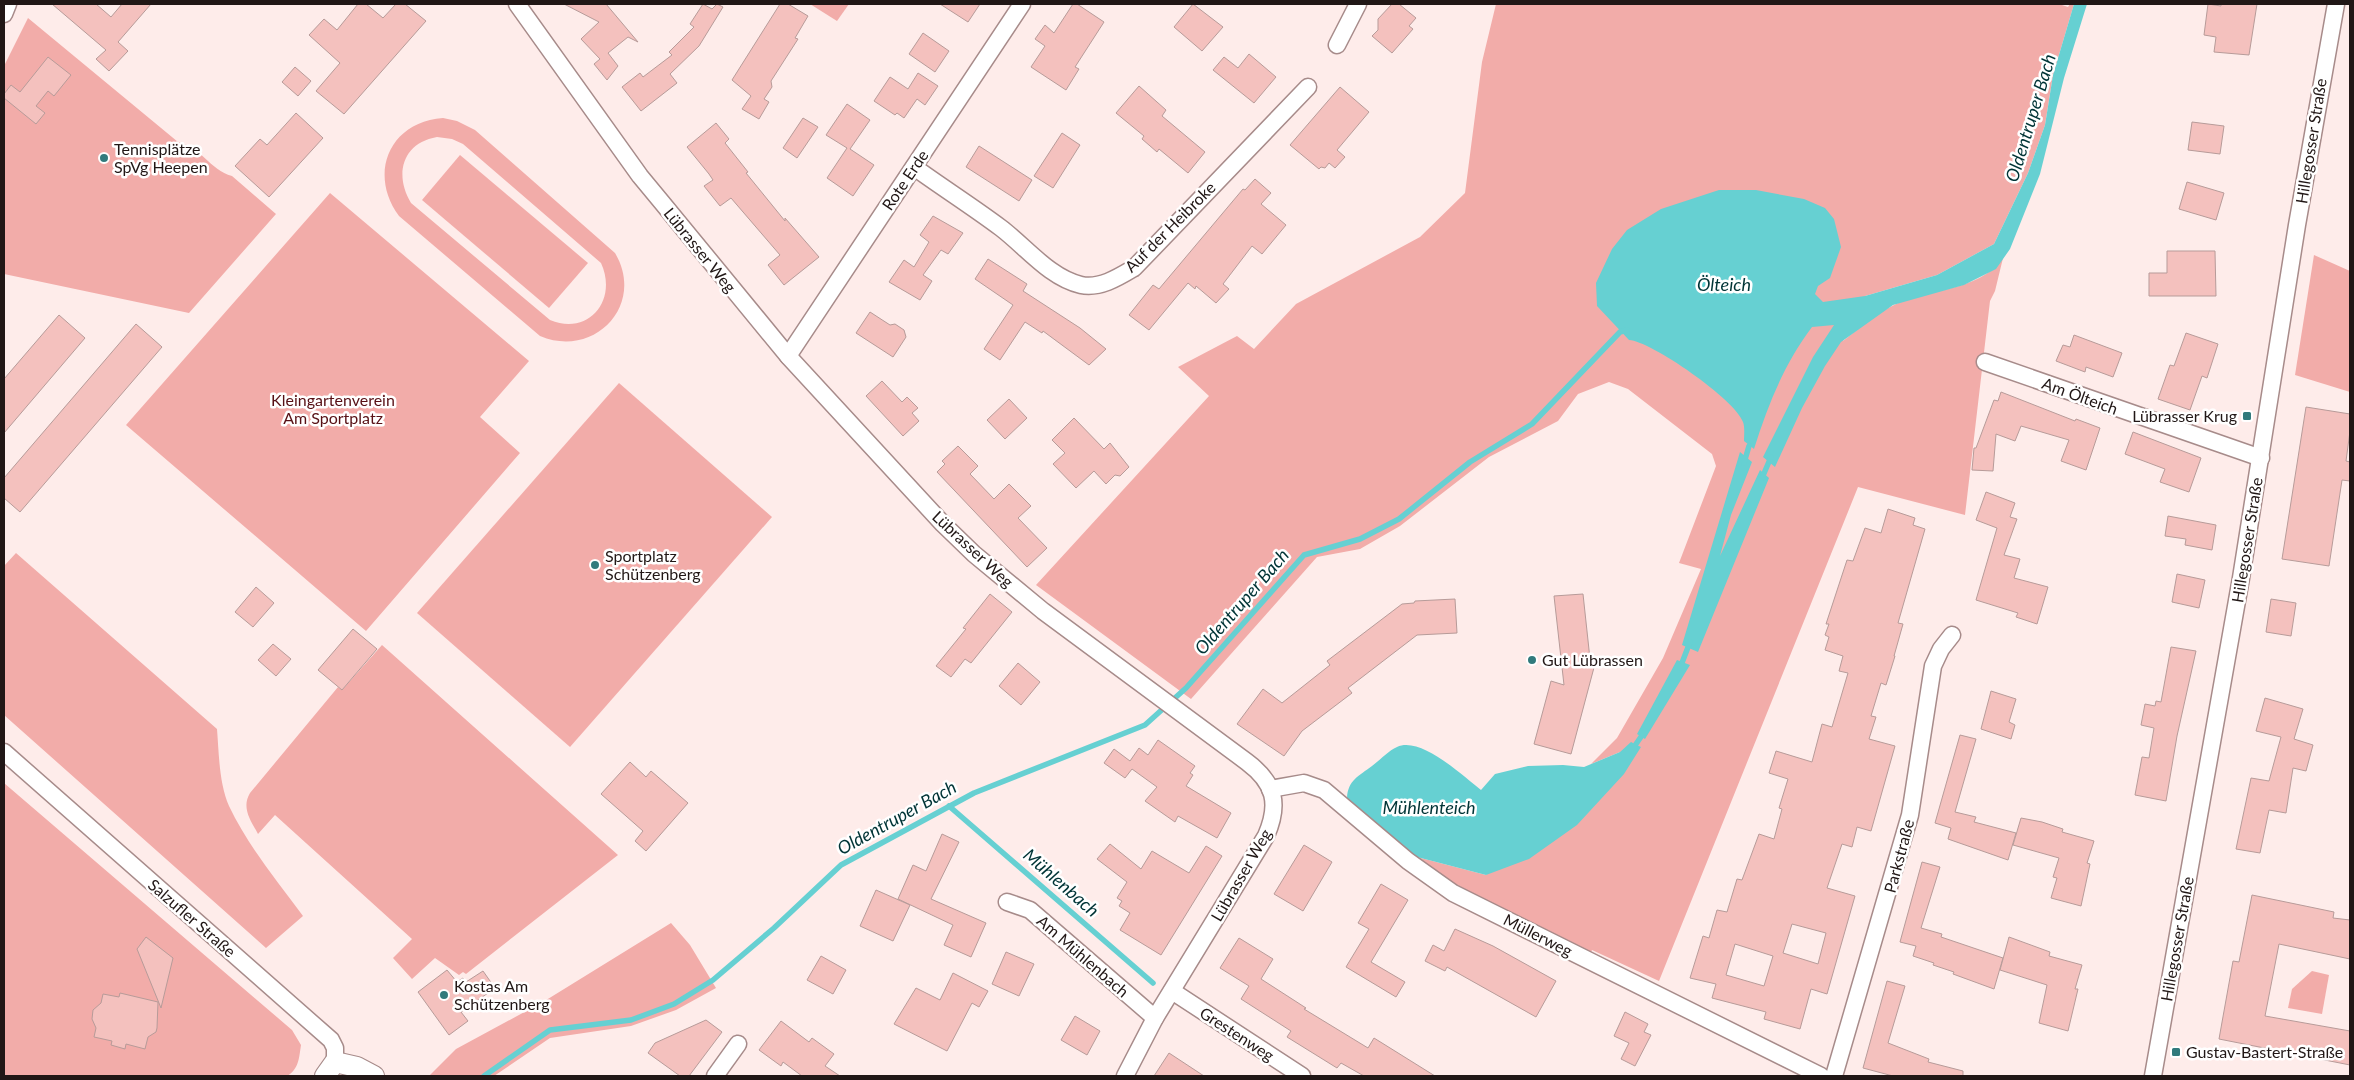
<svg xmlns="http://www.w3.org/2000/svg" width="2354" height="1080" viewBox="0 0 2354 1080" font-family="Lato,sans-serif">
	<rect width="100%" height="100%" fill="#feecea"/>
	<g fill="#f2aca9" fill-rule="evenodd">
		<polygon points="810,4 849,4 837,21"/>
		<path d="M1496 4H2059L2068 7 2070 4H2074L2053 75 2045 125 2028 173 1994 244 1937 275 1865 296 1843 341C1858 329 1875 315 1892 306 1928 287 1978 293 2003 258L1995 291 1990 301 1965 515 1858 487 1659 981 1592 950 1589 957 1452 882 1417 857 1486 875 1631 742 1620 752 1591 764 1617 738 1663 658 1701 569 1679 563 1716 466 1712 454 1628 389 1609 382 1578 394 1558 421 1489 457 1400 526 1360 549 1317 557 1191 699 1036 585 1209 396 1178 367 1237 336 1254 349 1296 304 1420 237 1465 193 1482 62Z"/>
		<path d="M28 18 178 142C200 146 210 170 232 176L276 214 189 313 4 274V66Z"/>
		<path d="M443 118 457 121 475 130 615 253C646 305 594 359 540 336L399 216C368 174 389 122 443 118ZM437 137 452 139 463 144 601 263C618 300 589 336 550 320L411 203C394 175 402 143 437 137Z"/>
		<polygon points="460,155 588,263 549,308 422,200"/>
		<polygon points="330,193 529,361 480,417 520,453 366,631 126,425"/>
		<polygon points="2314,255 2350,271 2350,392 2295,375"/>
		<polygon points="619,383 772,517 570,747 417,613"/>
		<path d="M16 553 217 729C219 754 219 783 229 806 248 846 277 881 303 916L266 948 4 715V566Z"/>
		<path d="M382 645 618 855 466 974 463 972 459 975 435 958 412 979 393 958 412 939 275 815 258 834C251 821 241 808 250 793L338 687 342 690Z"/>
		<path d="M4 783 292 1030 301 1045C299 1058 299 1069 287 1076H4Z"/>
		<polygon points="671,923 690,945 716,988 676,1010 631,1026 550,1038 494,1076 429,1076 456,1049 543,1002"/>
		<polygon points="2312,971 2329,975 2322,1014 2288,1008 2292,989"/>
	</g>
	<g fill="#66d0d2">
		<path d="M2074 4H2087L2064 78 2040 174 2010 249 1996 269 1964 285 1893 305 1841 342 1825 366 1802 408 1775 467 1763 457 1813 357 1834 325 1812 327C1784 364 1768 405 1754 449L1744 441C1744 436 1745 427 1743 422 1736 400 1651 341 1629 340L1597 306 1596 283 1612 249 1627 230 1661 209 1719 190H1756L1804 199 1825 208 1834 219 1841 247 1830 278 1818 286 1815 294 1823 302 1865 296 1937 275 1994 244 2028 173 2045 125 2053 75Z"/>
		<polygon points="1740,452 1752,462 1731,515 1720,556 1760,470 1769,478 1698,652 1682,645"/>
		<polygon points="1677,660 1690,665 1645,739 1637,734"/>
		<path d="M1631 742 1641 747 1624 774 1577 825 1529 859 1486 875 1417 857 1392 838 1347 798C1348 780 1359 776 1372 766 1380 760 1388 751 1397 747 1421 736 1463 776 1481 790L1495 774 1528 766 1563 765 1584 767 1620 752Z"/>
	</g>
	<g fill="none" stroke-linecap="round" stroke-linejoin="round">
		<g stroke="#66d0d2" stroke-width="5.5">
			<polyline points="1744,463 1749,446"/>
			<polyline points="1762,478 1771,457"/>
			<polyline points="1680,668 1690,642"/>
			<polyline points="1636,744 1645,731"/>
			<polyline points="949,806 1153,983"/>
			<polyline points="484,1076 550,1030 631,1020 674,1004 713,980 774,928 841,865 974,793 1145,725 1186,688 1304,555 1360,539 1399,519 1470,462 1532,424 1620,332 1627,330"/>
		</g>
	</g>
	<g fill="#f4c1be" stroke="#b79b99" fill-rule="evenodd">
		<polygon points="52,4 96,4 111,17 122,4 151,4 118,42 128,51 109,71 96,59 106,50"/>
		<polygon points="358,4 366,4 383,18 396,4 405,4 426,21 344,114 316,91 340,63 309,35 324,19 337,30"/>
		<polygon points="564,4 606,4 638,42 628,37 608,53 618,66 607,80 594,64 600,59 581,39 599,22"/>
		<polygon points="703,4 712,9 717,4 723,7 699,46 670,74 677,83 641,111 622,87 640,73 643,77 672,55 669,52 694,27 690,24"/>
		<polygon points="780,4 788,4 808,16 795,38 798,39 771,81 772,87 764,99 769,102 759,119 742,109 751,96 732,80"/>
		<polygon points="940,4 980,4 968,22"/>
		<polygon points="1073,4 1077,4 1104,22 1075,67 1079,69 1066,90 1031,67 1045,46 1035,39 1045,25 1054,33"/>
		<polygon points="1193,4 1223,27 1202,51 1174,27"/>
		<polygon points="1392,4 1399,4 1416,18 1409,26 1413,29 1392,53 1372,36 1378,30 1378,19"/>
		<polygon points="2208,4 2221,6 2221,4 2257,4 2249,55 2214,52 2216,37 2204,35"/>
		<polygon points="923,33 949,51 935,72 909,54"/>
		<polygon points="1249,54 1276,77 1254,103 1213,70 1224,57 1238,68"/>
		<polygon points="48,57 71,75 54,96 48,91 36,106 45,113 36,124 4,98 4,94 11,85 20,92"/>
		<polygon points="295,67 311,81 298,96 282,82"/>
		<polygon points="918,73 938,86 925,105 917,99 904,118 897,113 895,115 874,101 890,77 908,89"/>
		<polygon points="1139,86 1166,110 1162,116 1205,152 1188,173 1159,149 1157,152 1142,139 1144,136 1116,113"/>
		<polygon points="1340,87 1369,112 1337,150 1345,157 1335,168 1329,163 1325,168 1321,167 1319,169 1290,145"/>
		<polygon points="847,104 870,120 850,149 874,165 853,196 827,178 847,148 826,135"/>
		<polygon points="296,113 323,138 269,197 235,166 260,139 267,145"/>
		<polygon points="803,118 818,127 797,158 783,148"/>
		<polygon points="2192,122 2224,126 2220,154 2188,150"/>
		<polygon points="716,123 729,139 725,143 748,172 746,173 785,221 785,218 819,257 784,285 768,265 780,255 731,198 720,206 704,186 713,180 709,174 687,147"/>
		<polygon points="1062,133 1080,145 1053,188 1034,176"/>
		<polygon points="979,146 1032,180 1019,201 966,167"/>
		<polygon points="1255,179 1271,193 1261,204 1286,225 1262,254 1252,246 1223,284 1229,289 1216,303 1196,286 1195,289 1188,283 1149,330 1129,315 1153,285 1159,289 1243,189 1245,190"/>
		<polygon points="2187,182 2224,193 2216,220 2179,209"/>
		<polygon points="933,216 963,233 948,254 941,250 923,275 932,281 920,300 889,282 904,260 914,267 929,242 920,235"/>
		<polygon points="2167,251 2215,251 2216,296 2149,296 2149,273 2167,273"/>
		<polygon points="988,259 1027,284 1023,291 1080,328 1106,349 1089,365 1043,331 1042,333 1025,322 1000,360 984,349 1013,305 975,279"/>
		<polygon points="870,312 890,325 895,324 904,330 906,337 893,357 856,333"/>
		<polygon points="59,315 85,338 4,433 4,379"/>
		<polygon points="136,324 162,347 20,512 4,498 4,478"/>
		<polygon points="2186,333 2218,344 2207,378 2202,376 2190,410 2158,399 2170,365 2174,366"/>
		<polygon points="2074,335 2122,353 2113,377 2086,367 2085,372 2056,361 2063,345 2070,347"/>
		<polygon points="882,381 902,402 907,397 918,408 912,413 919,421 903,436 866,396"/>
		<polygon points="2001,392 2075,421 2076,419 2100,428 2086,470 2061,461 2069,440 2021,426 2015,441 1996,434 1993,471 1972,470 1974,448 1976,448 1994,400 1998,401"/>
		<polygon points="1009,399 1027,418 1005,439 987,420"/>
		<polygon points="2306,407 2350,414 2350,431 2346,461 2350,462 2350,481 2342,480 2329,566 2282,559"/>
		<polygon points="1074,418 1104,449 1110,443 1129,467 1120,476 1115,475 1106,484 1094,471 1076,488 1053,464 1065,453 1052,440"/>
		<polygon points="2133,432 2201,458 2189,492 2160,482 2165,469 2125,454"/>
		<polygon points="958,446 978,466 970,474 994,499 1009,484 1031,506 1018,518 1047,548 1027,567 937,472 945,464 942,461"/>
		<polygon points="1986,492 2015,503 2010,517 2017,519 2004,555 2020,559 2014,578 2048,587 2037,624 2016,617 2018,613 1976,600 1997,528 1976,520"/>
		<path d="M1888 509 1915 518 1913 525 1925 529 1898 623 1903 624 1894 656H1895L1886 685 1881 683 1871 716 1876 717 1869 739 1895 746 1871 831 1857 827 1852 847 1842 844 1827 888 1855 896 1827 994 1811 989 1800 1029 1764 1019 1766 1012 1712 998 1716 984 1690 978 1703 936 1709 938 1717 910 1727 912 1737 879 1742 880 1759 834 1774 839 1782 809 1779 808 1788 779 1769 773 1776 751 1812 762 1822 724 1832 727 1848 673 1839 671 1843 656 1825 650 1829 637 1825 635 1829 624H1826L1847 560 1853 561 1865 528 1881 533ZM1792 924 1826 933 1818 964 1783 953ZM1735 944 1773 956 1764 986 1726 975Z"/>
		<polygon points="2168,516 2216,525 2212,550 2185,545 2186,539 2165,536"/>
		<polygon points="2177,574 2205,580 2199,608 2172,602"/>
		<polygon points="256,587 274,603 253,627 235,612"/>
		<polygon points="990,594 1012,612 971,663 965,659 951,677 936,666 966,629 963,628"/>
		<polygon points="1583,594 1590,659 1596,660 1571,754 1534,744 1551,681 1564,685 1554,596"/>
		<polygon points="1455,599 1457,633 1417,635 1348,688 1352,693 1302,731 1284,756 1237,724 1263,689 1282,703 1330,665 1327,661 1402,604 1414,603 1415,601"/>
		<polygon points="2271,599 2296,603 2291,636 2266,632"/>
		<polygon points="353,629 377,649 342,690 318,670"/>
		<polygon points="273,644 291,659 276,676 258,660"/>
		<polygon points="2171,647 2196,651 2177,736 2166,801 2135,795 2142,757 2149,758 2154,728 2141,725 2145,704 2155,706 2156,701 2161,702"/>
		<polygon points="1018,663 1040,682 1021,705 999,686"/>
		<polygon points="1991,691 2016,699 2009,722 2015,725 2011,739 1981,729"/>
		<polygon points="2265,698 2303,709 2294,739 2313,745 2306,771 2293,768 2286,813 2269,810 2260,853 2236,849 2251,778 2269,781 2281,737 2256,731"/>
		<polygon points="1960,735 1976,739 1955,812 1976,817 1974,822 2016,833 2008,860 1948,839 1951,828 1935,823"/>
		<polygon points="1158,740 1195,766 1190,773 1193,775 1186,786 1231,813 1217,838 1178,816 1175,822 1145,801 1157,787 1132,769 1125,778 1104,763 1114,749 1130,761 1139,748 1148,755"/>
		<polygon points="630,762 646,777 651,771 688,803 646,851 635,841 643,831 601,794"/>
		<polygon points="2021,818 2042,822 2063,829 2062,832 2094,841 2087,863 2090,864 2081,906 2051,898 2057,878 2053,877 2059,858 2013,845"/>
		<polygon points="942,834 959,842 931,899 986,923 971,957 944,945 953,925 898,899 913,865 926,871"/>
		<polygon points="1110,844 1141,869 1152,851 1189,873 1206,846 1222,856 1161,955 1120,930 1130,913 1119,906 1122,901 1117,898 1127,882 1097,859"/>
		<polygon points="1304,845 1332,862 1303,911 1274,894"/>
		<polygon points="1922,862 1940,867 1921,928 1942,934 1941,937 2003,958 1994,989 1953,974 1954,972 1933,965 1934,963 1913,956 1916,946 1900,942"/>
		<polygon points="1381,884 1408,900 1371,962 1405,982 1396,997 1346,967 1369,929 1358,923"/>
		<polygon points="876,890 910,905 893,941 860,926"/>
		<polygon points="2252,895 2334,912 2333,918 2350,920 2350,959 2279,944 2265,1016 2350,1031 2350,1065 2219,1039 2233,961 2239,962"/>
		<polygon points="1455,929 1493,946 1556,981 1536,1017 1447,967 1445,971 1425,961 1433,945 1444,951"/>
		<polygon points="146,937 173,958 161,1008 137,949"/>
		<polygon points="2009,937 2050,952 2049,956 2082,965 2075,989 2078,989 2068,1031 2039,1023 2047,985 2000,970"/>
		<polygon points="1239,938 1273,959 1261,979 1306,1008 1304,1009 1368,1048 1374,1038 1435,1076 1364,1076 1341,1063 1337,1068 1287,1037 1291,1031 1241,999 1249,986 1220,968"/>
		<polygon points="1006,952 1034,964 1019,996 992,984"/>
		<polygon points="821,956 846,970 833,994 807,980"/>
		<polygon points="447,970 457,982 463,978 466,982 483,971 495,988 461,1012 468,1021 449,1035 418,992"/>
		<polygon points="953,973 988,991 979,1007 972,1003 947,1051 894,1024 916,988 940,1000"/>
		<polygon points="1887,981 1905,986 1888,1043 1929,1059 1928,1062 1963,1071 1963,1076 1893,1076 1863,1068"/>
		<polygon points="120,993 158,1002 157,1028 156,1032 148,1037 145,1049 126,1044 125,1049 111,1045 112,1041 94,1037 96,1028 92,1019 93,1010 101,1003 103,994 119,997"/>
		<polygon points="1625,1012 1648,1024 1644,1032 1651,1035 1635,1066 1621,1059 1629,1043 1614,1036"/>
		<polygon points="1075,1016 1100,1031 1087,1055 1061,1040"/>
		<polygon points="706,1020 722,1032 689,1076 680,1076 648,1053 655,1043"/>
		<polygon points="781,1021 809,1042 812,1038 834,1054 825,1066 840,1076 802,1076 783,1062 781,1066 759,1050"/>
		<polygon points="1169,1053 1204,1076 1154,1076"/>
	</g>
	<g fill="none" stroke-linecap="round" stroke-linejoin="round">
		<g stroke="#a78b8a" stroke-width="19">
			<g id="minor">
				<path d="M517 4 640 176 664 205 788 356 943 524 974 554 1043 611 1247 762C1275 783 1280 804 1266 836L1155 1018 1125 1076"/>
				<polyline points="4,14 8,4"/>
				<polyline points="1337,45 1358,4"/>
				<path d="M914 167C943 188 973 207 1001 228 1026 247 1050 278 1081 285 1100 289 1119 277 1134 268L1308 87"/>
				<polyline points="788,356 1022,4"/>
				<polyline points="1985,362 2261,458"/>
				<polyline points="4,752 331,1040 335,1048 335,1062"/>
				<polyline points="1270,789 1304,783 1324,790 1408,861 1453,893 1821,1076"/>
				<polyline points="1007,902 1030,910 1155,1018"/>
				<polyline points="1172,991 1302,1076"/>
				<polyline points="715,1076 738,1044"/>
				<polyline points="1834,1076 1910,815 1933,666 1941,649 1952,635"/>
				<polyline points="2153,1076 2241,578 2297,225 2336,4"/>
			</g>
		</g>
		<g stroke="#a78b8a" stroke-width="22">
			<polyline id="tertiary" points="325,1076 335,1062 357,1067 374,1076"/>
		</g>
		<use href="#minor" stroke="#fff" stroke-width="16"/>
		<use href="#tertiary" stroke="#fff" stroke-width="20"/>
	</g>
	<g fill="#317a7c" stroke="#fff" stroke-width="2">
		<circle cx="104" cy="158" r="5"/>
		<rect x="2242" y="411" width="10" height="10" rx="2.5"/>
		<circle cx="595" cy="565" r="5"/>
		<circle cx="1532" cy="660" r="5"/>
		<circle cx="444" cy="995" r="5"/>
		<rect x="2171" y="1047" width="10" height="10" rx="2.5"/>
	</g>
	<g text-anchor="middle" stroke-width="5" stroke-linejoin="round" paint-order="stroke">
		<g font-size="16" fill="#211716" stroke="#fff">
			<text transform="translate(2311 141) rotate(-81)" y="6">Hillegosser Straße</text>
			<text transform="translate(905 180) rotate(-56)" y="6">Rote Erde</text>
			<text transform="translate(1170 227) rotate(-45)" y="6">Auf der Heibroke</text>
			<text transform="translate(700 250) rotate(51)" y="6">Lübrasser Weg</text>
			<text transform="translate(2080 396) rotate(20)" y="6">Am Ölteich</text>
			<text transform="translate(2247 540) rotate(-81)" y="6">Hillegosser Straße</text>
			<text transform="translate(973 549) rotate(43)" y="6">Lübrasser Weg</text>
			<text transform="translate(1899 856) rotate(-75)" y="6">Parkstraße</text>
			<text transform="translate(1241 875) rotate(-60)" y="6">Lübrasser Weg</text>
			<text transform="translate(192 918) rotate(41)" y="6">Salzufler Straße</text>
			<text transform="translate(1538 935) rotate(27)" y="6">Müllerweg</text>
			<text transform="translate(2177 939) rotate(-80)" y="6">Hillegosser Straße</text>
			<text transform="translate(1083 956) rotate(41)" y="6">Am Mühlenbach</text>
			<text transform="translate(1237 1034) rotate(33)" y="6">Grestenweg</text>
		</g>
		<g font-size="16" fill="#211716" stroke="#fff" text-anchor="start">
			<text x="114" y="155">Tennisplätze<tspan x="114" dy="18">SpVg Heepen</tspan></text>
			<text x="2237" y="422" text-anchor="end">Lübrasser Krug</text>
			<text x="605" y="562">Sportplatz<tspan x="605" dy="18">Schützenberg</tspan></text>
			<text x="1542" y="666">Gut Lübrassen</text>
			<text x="454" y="992">Kostas Am<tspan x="454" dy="18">Schützenberg</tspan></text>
			<text x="2186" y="1058">Gustav-Bastert-Straße</text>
		</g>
		<g font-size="16" fill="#571015" stroke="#fff">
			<text x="333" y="406">Kleingartenverein<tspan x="333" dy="18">Am Sportplatz</tspan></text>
		</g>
		<g font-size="18" font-style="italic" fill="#003436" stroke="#fff">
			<text transform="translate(2031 118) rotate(-73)" y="6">Oldentruper Bach</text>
			<text x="1724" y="291">Ölteich</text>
			<text transform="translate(1242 602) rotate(-49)" y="6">Oldentruper Bach</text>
			<text x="1429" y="814">Mühlenteich</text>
			<text transform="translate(897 818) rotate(-29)" y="6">Oldentruper Bach</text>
			<text transform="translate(1061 883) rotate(41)" y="6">Mühlenbach</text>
		</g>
	</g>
	<rect width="2354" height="1080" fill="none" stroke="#211716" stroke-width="10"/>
</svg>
